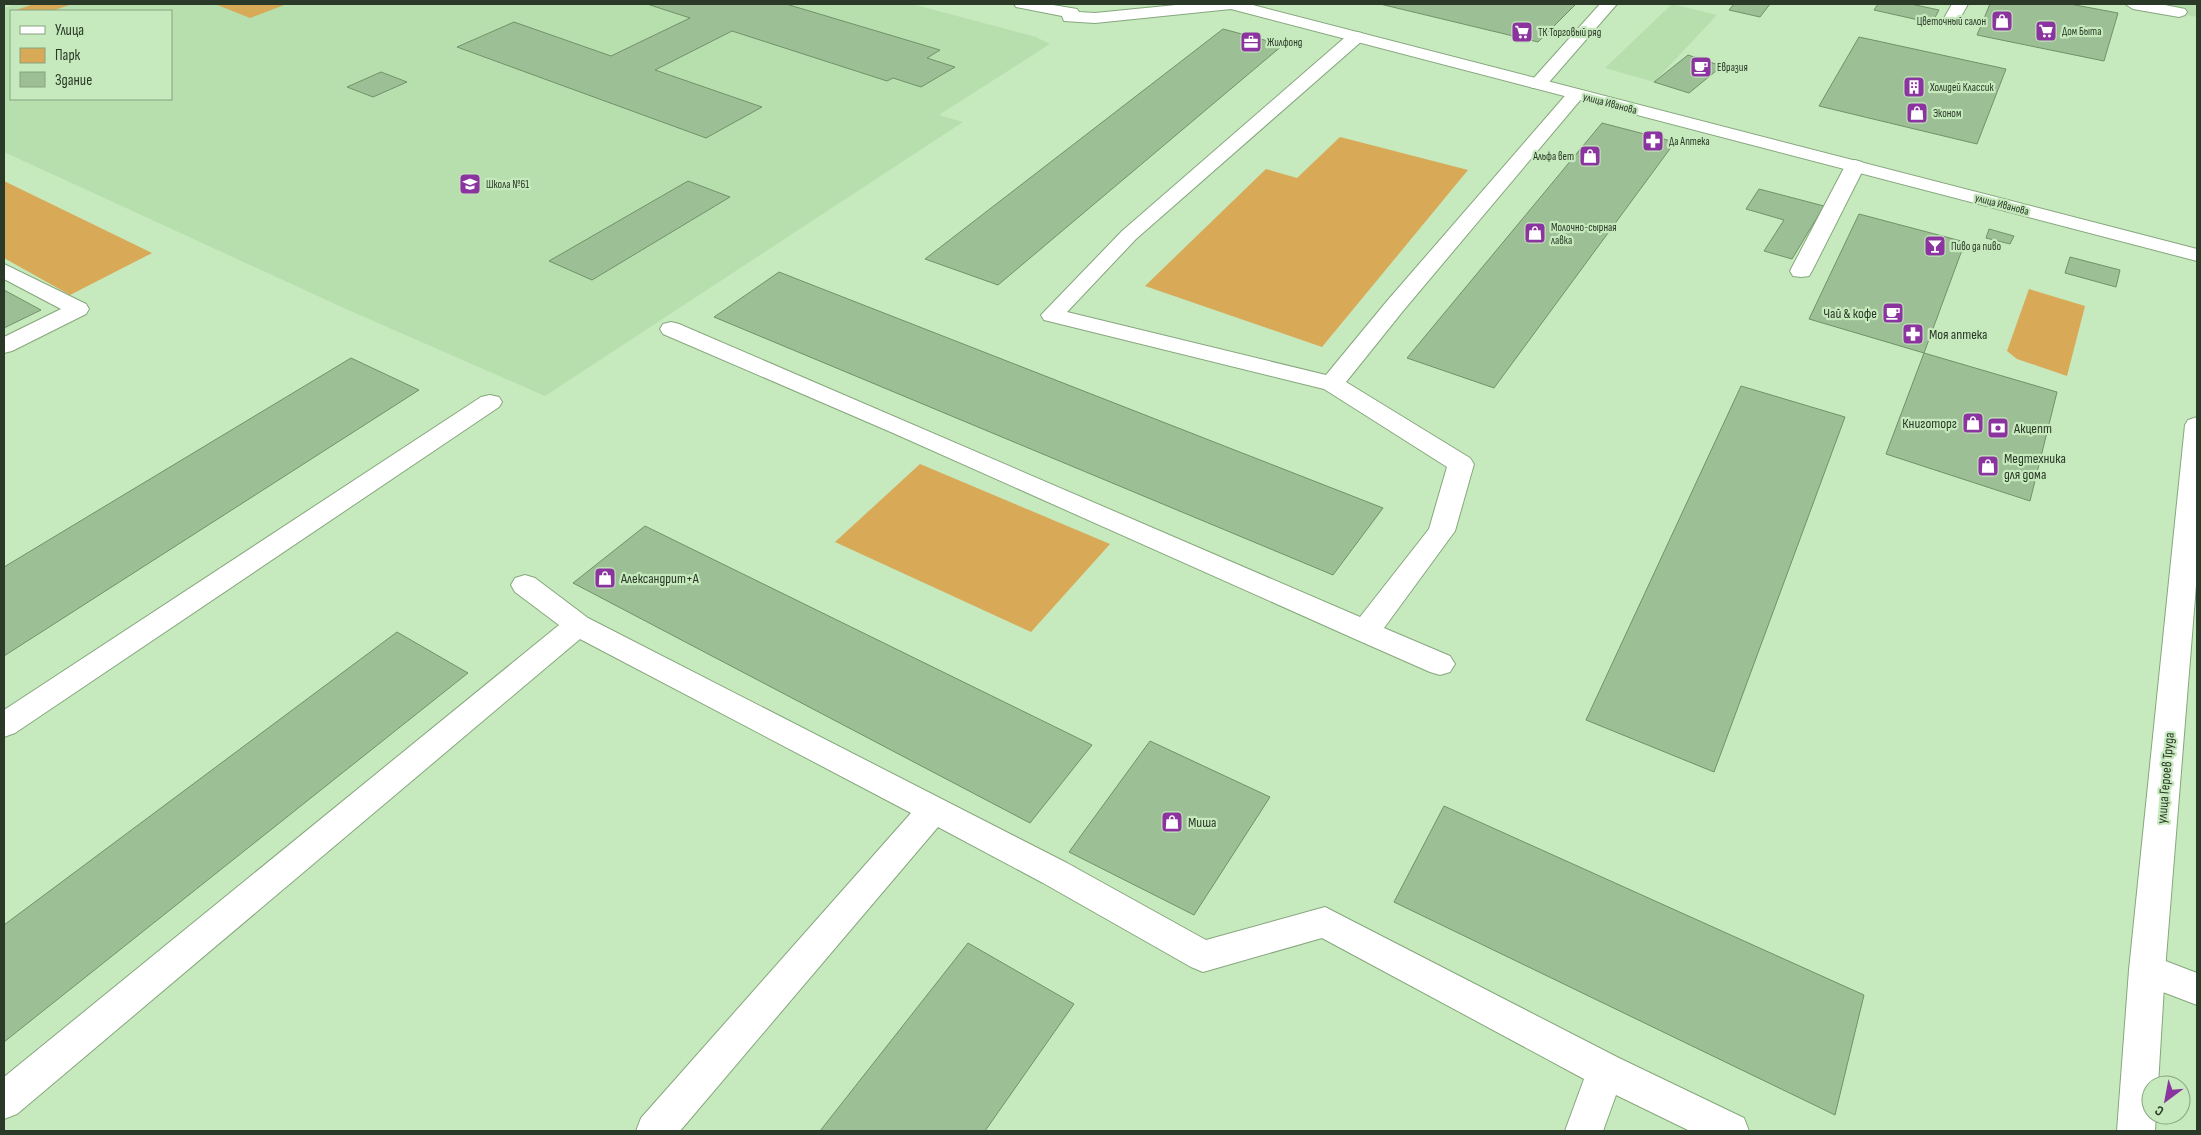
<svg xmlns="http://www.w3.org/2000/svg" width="2201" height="1135" viewBox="0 0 2201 1135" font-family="'Sofia Sans Condensed',sans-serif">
	<rect width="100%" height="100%" fill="#c6e9bd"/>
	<g fill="#b7dfad" fill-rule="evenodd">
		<path d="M15 4H912L1036 37 1050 44 939 115 963 122 545 396 346 309 4 152V8ZM11 11H171V99H11Z"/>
		<polygon points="1672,4 1717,15 1654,82 1605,68"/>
		<polygon points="2126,4 2197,4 2197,17"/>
	</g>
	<g fill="#d8a957">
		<polygon points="34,4 72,4 52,11 13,11"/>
		<polygon points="215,4 287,4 250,18"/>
		<polygon points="1340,137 1468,170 1322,347 1145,286 1266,169 1297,178"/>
		<polygon points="4,181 152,253 70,295 4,258"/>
		<polygon points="2029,289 2085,306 2067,376 2017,359 2007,351"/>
		<polygon points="920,464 1110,544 1031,632 835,542"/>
	</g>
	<g fill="#9dbf95" stroke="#719269">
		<polygon points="647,4 786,4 940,50 927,58 955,67 921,87 893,78 887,81 732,31 655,70 762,107 706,138 457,47 514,22 611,56 690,18"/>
		<polygon points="1380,4 1576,4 1538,42"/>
		<polygon points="1734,4 1770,4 1760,17 1729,10"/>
		<polygon points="1878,4 1911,4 1939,10 1932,23 1874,10"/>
		<polygon points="1990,4 2070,4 2118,13 2104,61 1977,35"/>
		<polygon points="1223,29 1283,45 998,285 925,259"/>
		<polygon points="1859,37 2006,69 1977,144 1819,106"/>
		<polygon points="1688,55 1722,66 1689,93 1654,82"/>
		<polygon points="381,72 407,82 373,97 347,87"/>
		<polygon points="1602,123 1675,142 1494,388 1407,358"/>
		<polygon points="688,181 730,197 592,280 549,261"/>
		<polygon points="1759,189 1824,206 1792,259 1764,251 1784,220 1746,209"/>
		<polygon points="1859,214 1965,242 1924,353 1809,319"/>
		<polygon points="1989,229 2014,236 2010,244 1986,238"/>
		<polygon points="2070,257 2120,270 2116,287 2065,273"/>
		<polygon points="779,272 1383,508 1333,575 714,317"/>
		<polygon points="4,290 41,310 4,328"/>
		<polygon points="1924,353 2057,392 2030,501 1886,454"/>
		<polygon points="351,358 419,390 4,656 4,567"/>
		<polygon points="1741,386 1845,417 1714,772 1586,720"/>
		<polygon points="645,526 1092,745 1030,823 573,583"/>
		<polygon points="397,632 468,673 4,1042 4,925"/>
		<polygon points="1150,741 1270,797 1194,915 1069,852"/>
		<polygon points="1444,806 1864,995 1835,1115 1394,902"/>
		<polygon points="968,943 1074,1004 985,1131 820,1131"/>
	</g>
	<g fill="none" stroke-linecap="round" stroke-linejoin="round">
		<g stroke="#86a77d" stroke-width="2">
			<g id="lane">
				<polygon points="1600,4 1617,4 1544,88 1532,88 1529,84 1532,80"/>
				<polygon points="1952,4 1968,4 1957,24 1945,24 1943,20"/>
				<polygon points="2125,4 2160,4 2185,9 2187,12 2185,15 2179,17 2133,9"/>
				<polygon points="1356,32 1362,33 1364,37 1362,41 1136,239 1067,312 1326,375 1387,301 1570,90 1582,90 1585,94 1582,98 1403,311 1346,382 1470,458 1474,464 1455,531 1384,628 1450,656 1455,664 1450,672 1440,675 1430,672 1355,639 893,433 663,334 660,329 663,324 671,322 679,324 1360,617 1429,529 1447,467 1324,389 1044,320 1041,315 1122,231 1350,33"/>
				<polygon points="1855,160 1862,162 1865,166 1812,271 1809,276 1801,277 1793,276 1790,271 1845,166 1848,162"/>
				<polygon points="4,264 86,304 89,309 86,314 12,351 4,353 4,337 61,309 4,279"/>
				<polygon points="490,395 499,397 502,402 499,407 15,733 4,737 4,710 481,397"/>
				<polygon points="525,575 535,578 588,618 1067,863 1206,940 1325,907 1619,1058 1744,1118 1749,1131 1690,1131 1616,1095 1603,1131 1565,1131 1584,1079 1322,938 1203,972 1191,967 1043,883 938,827 680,1131 636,1131 641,1118 911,813 580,639 17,1114 4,1119 4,1077 559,625 515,592 511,585 515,578"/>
				<polygon points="2147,954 2197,973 2197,1005 2134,981 2129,970 2134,959"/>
			</g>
		</g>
		<g stroke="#86a77d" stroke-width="2">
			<g id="secondary">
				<polygon points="1014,4 1047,4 1077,9 1079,12 1095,13 1186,4 1249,4 2197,249 2197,261 1231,9 1095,23 1064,21 1062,16 1016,7"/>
				<polygon points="2197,417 2197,573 2165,970 2158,1085 2151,1085 2151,1115 2156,1115 2155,1131 2117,1131 2129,970 2185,425 2188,420"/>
			</g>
		</g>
		<use href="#lane" fill="#fff" fill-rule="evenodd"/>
		<use href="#secondary" fill="#fff" fill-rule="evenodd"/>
	</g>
	<defs>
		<g id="shop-square" transform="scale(1.125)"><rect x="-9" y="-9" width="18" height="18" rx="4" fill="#8b34a0" stroke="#c6e9bd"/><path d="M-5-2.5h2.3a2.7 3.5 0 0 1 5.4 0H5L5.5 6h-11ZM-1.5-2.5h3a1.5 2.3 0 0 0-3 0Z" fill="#fff"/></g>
		<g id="supermarket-square" transform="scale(1.125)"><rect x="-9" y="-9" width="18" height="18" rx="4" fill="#8b34a0" stroke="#c6e9bd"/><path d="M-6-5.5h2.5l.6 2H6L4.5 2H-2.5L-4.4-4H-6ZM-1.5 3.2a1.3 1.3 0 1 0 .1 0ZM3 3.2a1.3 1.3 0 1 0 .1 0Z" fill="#fff"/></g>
		<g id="office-square" transform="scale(1.125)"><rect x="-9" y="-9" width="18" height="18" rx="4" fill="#8b34a0" stroke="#c6e9bd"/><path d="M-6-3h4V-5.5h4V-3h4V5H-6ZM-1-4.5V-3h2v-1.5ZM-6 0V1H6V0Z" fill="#fff"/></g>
		<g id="cafe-square" transform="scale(1.125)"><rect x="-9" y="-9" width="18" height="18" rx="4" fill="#8b34a0" stroke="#c6e9bd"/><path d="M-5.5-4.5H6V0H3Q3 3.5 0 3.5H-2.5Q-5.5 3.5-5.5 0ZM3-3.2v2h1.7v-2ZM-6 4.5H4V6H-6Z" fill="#fff"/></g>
		<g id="building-square" transform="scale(1.125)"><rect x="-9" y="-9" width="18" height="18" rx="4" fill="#8b34a0" stroke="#c6e9bd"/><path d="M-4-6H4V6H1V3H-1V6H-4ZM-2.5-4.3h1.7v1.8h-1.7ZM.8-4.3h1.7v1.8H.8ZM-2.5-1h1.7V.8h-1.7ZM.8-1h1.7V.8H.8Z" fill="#fff"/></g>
		<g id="pharmacy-square" transform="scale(1.125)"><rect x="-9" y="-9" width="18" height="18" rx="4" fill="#8b34a0" stroke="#c6e9bd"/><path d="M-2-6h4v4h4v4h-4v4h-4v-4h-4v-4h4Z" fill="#fff"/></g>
		<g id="school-square" transform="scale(1.125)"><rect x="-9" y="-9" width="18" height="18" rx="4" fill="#8b34a0" stroke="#c6e9bd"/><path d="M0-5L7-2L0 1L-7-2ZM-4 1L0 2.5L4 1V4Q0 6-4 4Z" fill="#fff"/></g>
		<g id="bar-square" transform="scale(1.125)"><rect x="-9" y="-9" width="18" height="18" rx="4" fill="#8b34a0" stroke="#c6e9bd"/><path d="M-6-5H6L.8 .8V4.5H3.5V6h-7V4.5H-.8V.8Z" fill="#fff"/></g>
		<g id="bank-square" transform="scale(1.125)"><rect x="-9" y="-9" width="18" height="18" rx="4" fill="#8b34a0" stroke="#c6e9bd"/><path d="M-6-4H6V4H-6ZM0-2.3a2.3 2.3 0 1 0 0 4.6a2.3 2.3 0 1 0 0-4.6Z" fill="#fff"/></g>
	</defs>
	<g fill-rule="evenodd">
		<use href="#shop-square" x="2002" y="21"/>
		<use href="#supermarket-square" x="2046" y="31"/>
		<use href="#supermarket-square" x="1522" y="32"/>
		<use href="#office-square" x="1251" y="42"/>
		<use href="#cafe-square" x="1701" y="67"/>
		<use href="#building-square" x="1914" y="87"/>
		<use href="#shop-square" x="1917" y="113"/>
		<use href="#pharmacy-square" x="1653" y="141"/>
		<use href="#shop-square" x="1590" y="156"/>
		<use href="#school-square" x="470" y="184"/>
		<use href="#shop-square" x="1535" y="233"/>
		<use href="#bar-square" x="1935" y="246"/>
		<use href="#cafe-square" x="1893" y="313"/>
		<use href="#pharmacy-square" x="1913" y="334"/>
		<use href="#shop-square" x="1973" y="423"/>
		<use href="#bank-square" x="1998" y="428"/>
		<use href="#shop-square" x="1988" y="466"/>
		<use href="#shop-square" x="605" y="578"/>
		<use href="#shop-square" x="1172" y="822"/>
	</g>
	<g text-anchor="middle" stroke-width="4.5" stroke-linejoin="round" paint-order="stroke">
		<g font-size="11" fill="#2b3928" stroke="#c6e9bd" text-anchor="start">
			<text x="1986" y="25" text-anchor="end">Цветочный салон</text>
			<text x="2062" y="35">Дом Быта</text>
			<text x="1538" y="36">ТК Торговый ряд</text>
			<text x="1267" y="46">Жилфонд</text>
			<text x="1717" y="71">Евразия</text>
			<text x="1930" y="91">Холидей Классик</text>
			<text x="1933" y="117">Эконом</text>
			<text x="1669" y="145">Да Аптека</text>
			<text x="1574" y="160" text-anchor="end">Альфа вет</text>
			<text x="486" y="188">Школа №61</text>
			<text x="1551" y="231">Молочно-сырная<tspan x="1551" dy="13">лавка</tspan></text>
			<text x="1951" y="250">Пиво да пиво</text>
		</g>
		<g font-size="11" fill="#2b3928" stroke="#c6e9bd">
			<text transform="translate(1610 103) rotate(15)" y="4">улица Иванова</text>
			<text transform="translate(2002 204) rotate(15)" y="4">улица Иванова</text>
		</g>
		<g font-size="14" fill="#2b3928" stroke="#c6e9bd" text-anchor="start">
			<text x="1877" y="318" text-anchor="end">Чай &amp; кофе</text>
			<text x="1929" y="339">Моя аптека</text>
			<text x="1957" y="428" text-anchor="end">Книготорг</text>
			<text x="2014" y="433">Акцепт</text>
			<text x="2004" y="463">Медтехника<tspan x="2004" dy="16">для дома</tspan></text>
			<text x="621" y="583">Александрит+А</text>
			<text x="1188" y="827">Миша</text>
		</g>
		<g font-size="14" fill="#2b3928" stroke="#c6e9bd">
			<text transform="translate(2165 778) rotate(-85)" y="5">улица Героев Труда</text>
		</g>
	</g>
	<rect width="2201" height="1135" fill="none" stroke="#2b3928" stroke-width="10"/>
	<rect x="10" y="10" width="162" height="90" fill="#c6e9bd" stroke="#88a381"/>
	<rect x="20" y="26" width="25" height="8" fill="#ffffff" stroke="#88a381"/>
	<text x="55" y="35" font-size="15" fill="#2b3928">Улица</text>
	<rect x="20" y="48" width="25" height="15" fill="#d8a957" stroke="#88a381"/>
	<text x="55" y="60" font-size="15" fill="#2b3928">Парк</text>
	<rect x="20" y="72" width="25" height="15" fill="#9dbf95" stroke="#88a381"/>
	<text x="55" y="85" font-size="15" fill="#2b3928">Здание</text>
	<g transform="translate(2166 1100) rotate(212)"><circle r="24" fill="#c6e9bd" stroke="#88a381"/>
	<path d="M0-4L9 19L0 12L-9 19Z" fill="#8b34a0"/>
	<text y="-8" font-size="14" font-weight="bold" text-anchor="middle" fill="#2b3928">С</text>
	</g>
</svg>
